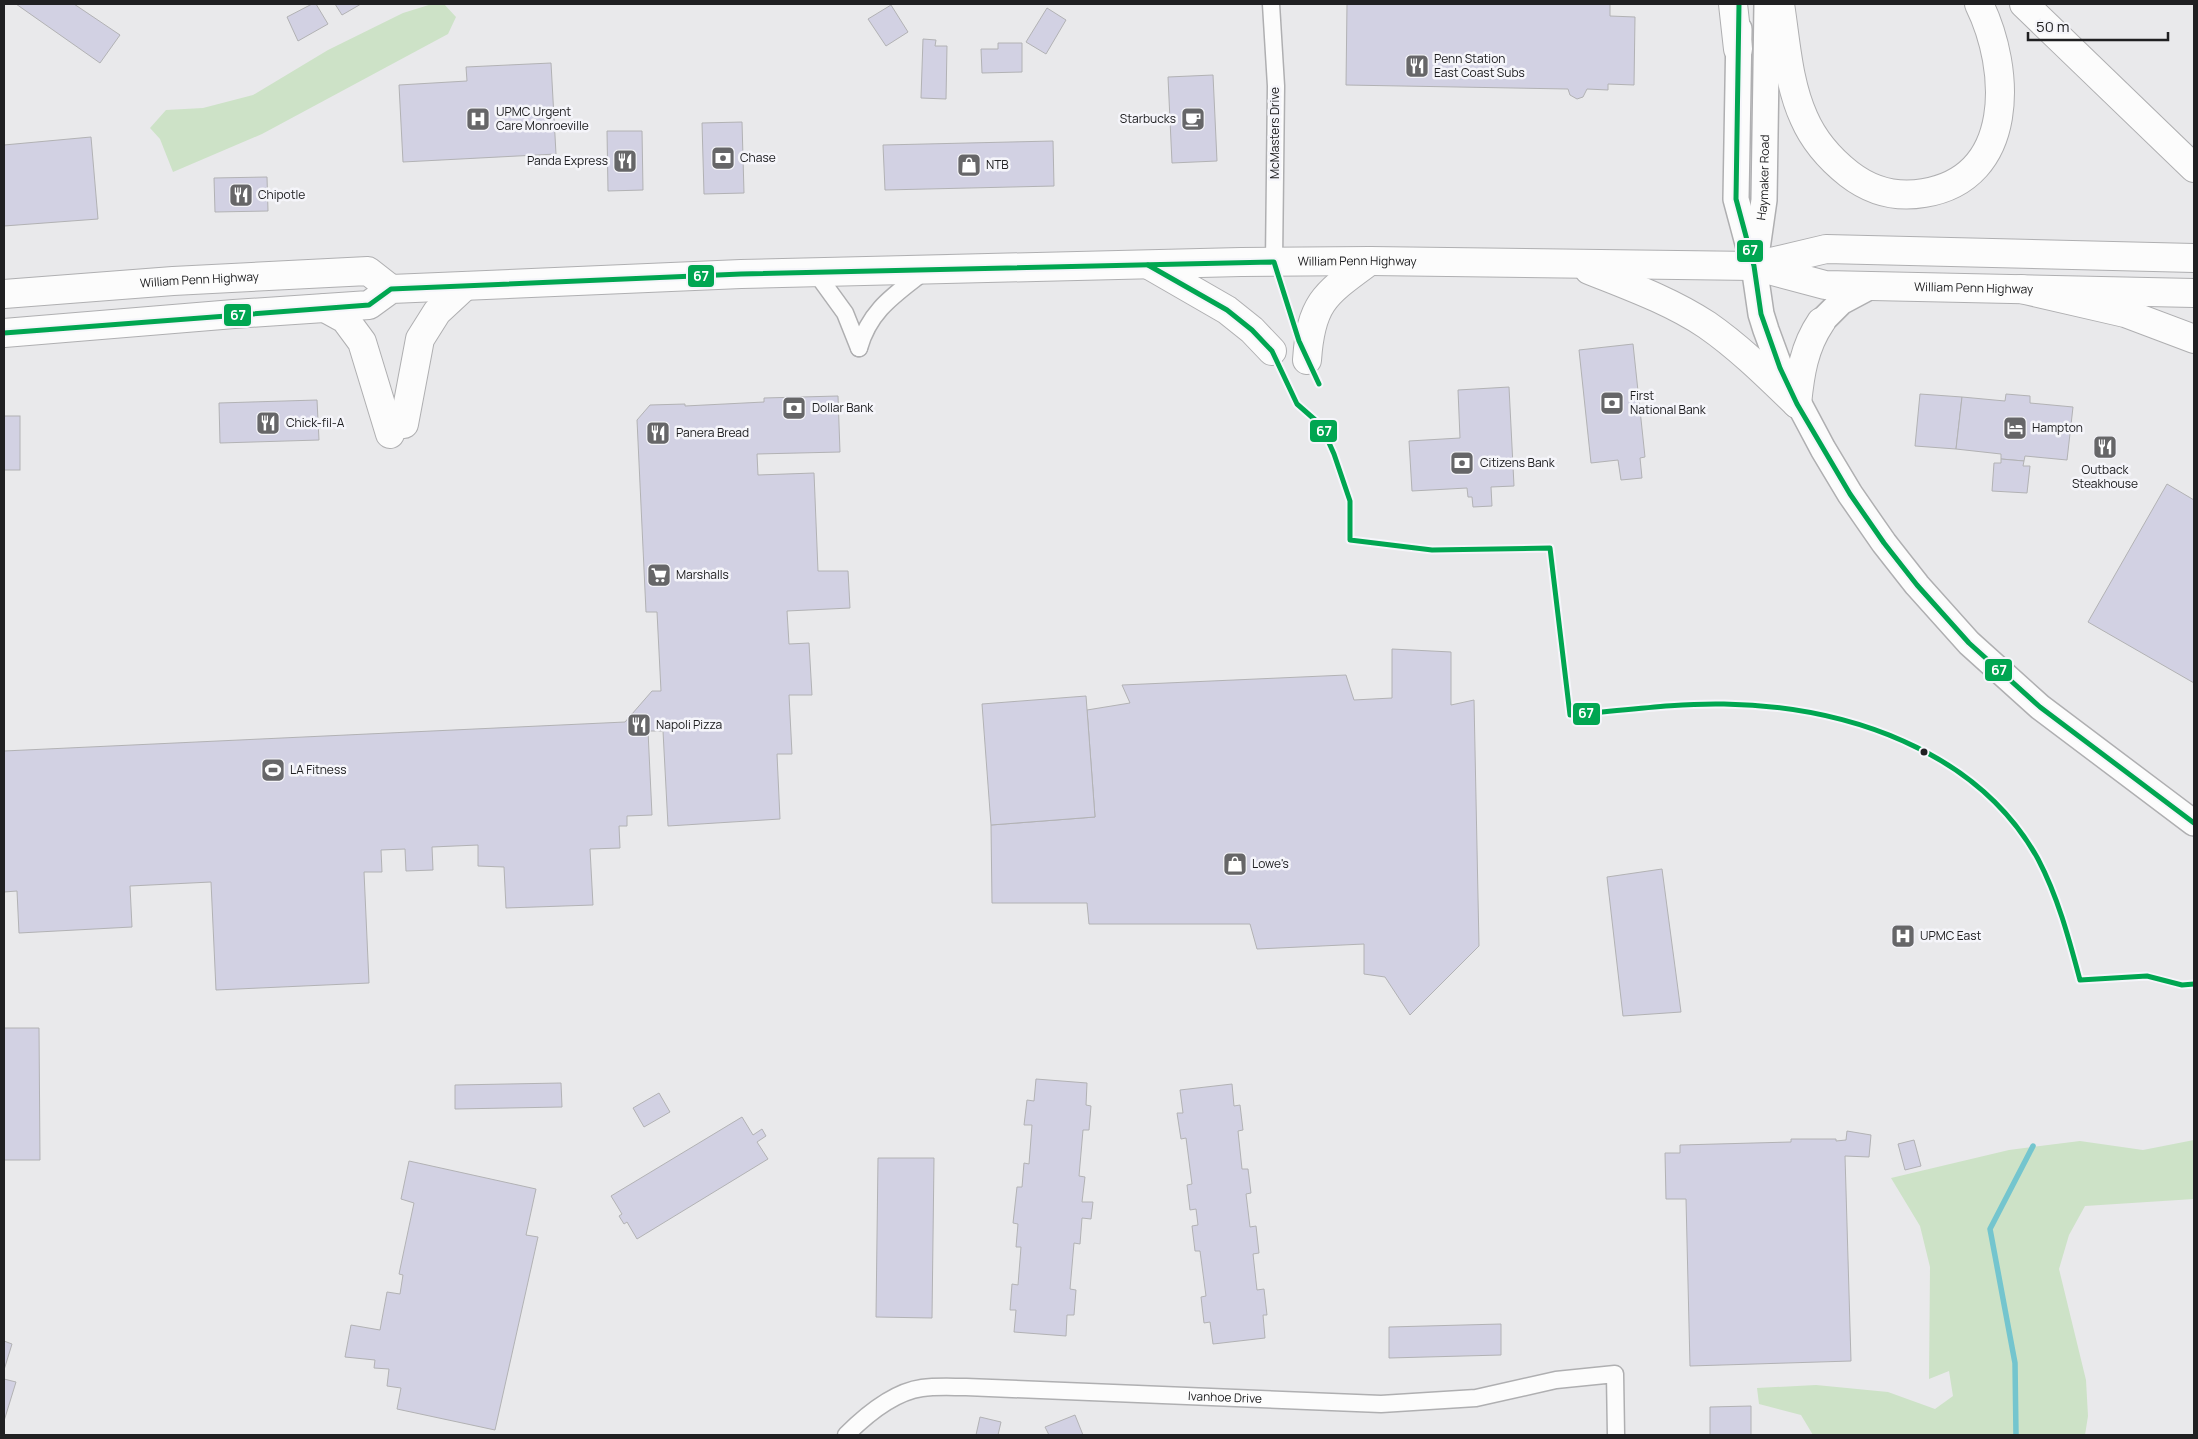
<svg xmlns="http://www.w3.org/2000/svg" width="2198" height="1439" viewBox="0 0 2198 1439" font-family="Manrope,sans-serif">
	<rect width="100%" height="100%" fill="#e9e9eb"/>
	<g fill="#cde2c7">
		<polygon points="432,4 444,4 456,17 448,34 262,134 173,172 160,139 150,128 166,110 203,108 253,95 328,50 403,13"/>
		<polygon points="2194,1140 2194,1199 2085,1206 2069,1235 2059,1269 2086,1380 2088,1416 2085,1435 1813,1435 1801,1415 1759,1404 1757,1388 1816,1385 1888,1392 1935,1409 1953,1396 1949,1371 1929,1379 1930,1267 1920,1226 1891,1178 2009,1150 2080,1141 2143,1150"/>
	</g>
	<g fill="none" stroke-linecap="round" stroke-linejoin="round">
		<polyline stroke="#74c5ce" stroke-width="5.5" points="2016,1435 2015,1363 1990,1229 2033,1146"/>
	</g>
	<g fill="#d2d1e3" stroke="#b2b2b4">
		<polygon points="16,4 74,4 120,35 100,63"/>
		<polygon points="312,4 316,4 328,24 298,41 287,17"/>
		<polygon points="335,4 361,4 342,15"/>
		<polygon points="1347,4 1610,4 1610,16 1635,17 1634,85 1608,84 1608,90 1587,89 1583,97 1577,99 1570,95 1568,89 1346,85"/>
		<polygon points="891,5 908,32 886,46 868,19"/>
		<polygon points="1047,8 1066,20 1046,54 1026,42"/>
		<polygon points="923,39 936,40 935,46 947,46 946,99 921,98"/>
		<polygon points="998,43 1022,43 1022,72 982,73 981,49 998,49"/>
		<polygon points="551,63 556,154 403,162 399,85 467,81 466,67"/>
		<polygon points="1213,75 1217,161 1172,163 1168,77"/>
		<polygon points="742,122 744,193 704,194 702,123"/>
		<polygon points="607,131 642,131 643,190 608,191"/>
		<polygon points="91,137 98,219 4,226 4,145"/>
		<polygon points="1053,141 1054,186 885,190 883,145"/>
		<polygon points="267,177 268,211 215,212 214,178"/>
		<polygon points="1633,344 1645,457 1640,458 1642,478 1621,480 1618,460 1591,463 1579,350"/>
		<polygon points="1509,387 1514,486 1491,487 1492,506 1473,507 1472,497 1468,497 1467,488 1412,491 1409,441 1460,438 1458,390"/>
		<polygon points="1920,394 1962,397 1956,449 1915,446"/>
		<polygon points="2006,394 2030,396 2030,403 2073,407 2067,460 2025,456 2024,461 2001,459 2001,454 1956,449 1962,397 2005,401"/>
		<polygon points="838,396 840,452 757,454 758,475 814,473 818,571 848,571 850,608 787,611 789,644 809,643 812,695 789,695 792,754 777,754 780,819 668,826 663,731 648,731 652,815 627,816 627,826 619,826 620,848 590,849 593,905 506,908 504,867 478,866 478,845 432,847 433,870 406,871 405,849 381,850 382,872 364,872 369,983 216,990 211,882 130,886 132,927 19,933 17,891 4,892 4,751 625,722 652,691 661,691 657,612 646,612 637,420 650,405 685,404 685,406 764,402 764,398"/>
		<polygon points="317,400 319,440 220,443 219,403"/>
		<rect x="4" y="416" width="16" height="54"/>
		<polygon points="2001,459 2024,461 2023,466 2030,466 2027,493 1992,491 1994,463 2001,463"/>
		<polygon points="2167,484 2194,500 2194,683 2088,622"/>
		<polygon points="1392,649 1451,652 1451,705 1474,700 1479,946 1410,1015 1385,977 1364,974 1364,944 1257,949 1250,924 1089,924 1087,903 992,903 991,825 1095,817 1087,710 1130,703 1122,685 1346,675 1354,700 1392,698"/>
		<polygon points="1086,696 1095,817 991,825 982,704"/>
		<polygon points="1662,869 1681,1012 1623,1016 1607,877"/>
		<polygon points="4,1028 39,1028 40,1160 4,1160"/>
		<polygon points="1036,1079 1087,1083 1086,1105 1091,1106 1089,1130 1083,1130 1079,1176 1085,1177 1082,1202 1093,1202 1091,1219 1082,1218 1080,1244 1074,1243 1070,1289 1076,1290 1074,1315 1067,1315 1066,1336 1014,1332 1016,1310 1010,1310 1012,1284 1018,1285 1021,1247 1016,1247 1018,1224 1013,1223 1017,1187 1022,1187 1024,1163 1029,1164 1032,1125 1024,1125 1027,1100 1034,1101"/>
		<polygon points="561,1083 562,1107 455,1109 455,1085"/>
		<polygon points="1232,1084 1234,1106 1240,1105 1243,1130 1238,1131 1242,1169 1248,1169 1251,1193 1246,1194 1250,1227 1256,1226 1259,1253 1253,1254 1257,1290 1264,1289 1267,1315 1263,1315 1265,1338 1213,1344 1210,1322 1204,1323 1201,1297 1206,1296 1200,1251 1195,1251 1192,1226 1198,1225 1196,1209 1190,1210 1187,1185 1192,1184 1186,1138 1181,1139 1177,1113 1183,1113 1180,1090"/>
		<polygon points="659,1093 670,1112 644,1127 633,1108"/>
		<polygon points="742,1117 753,1135 762,1129 766,1136 757,1142 768,1159 637,1239 627,1222 624,1224 619,1216 622,1214 611,1196"/>
		<polygon points="1847,1131 1871,1135 1869,1157 1845,1156 1851,1361 1690,1366 1686,1199 1666,1199 1665,1153 1680,1153 1680,1145 1791,1142 1791,1139 1836,1139 1836,1141 1846,1140"/>
		<polygon points="1914,1140 1921,1166 1905,1170 1898,1144"/>
		<polygon points="878,1158 934,1158 932,1318 876,1317"/>
		<polygon points="409,1161 536,1189 526,1235 538,1237 495,1430 397,1409 401,1388 387,1386 389,1369 374,1368 375,1360 345,1357 351,1325 380,1330 387,1292 400,1294 403,1275 399,1274 414,1203 401,1199"/>
		<polygon points="1501,1324 1501,1355 1389,1358 1389,1327"/>
		<polygon points="4,1341 12,1344 4,1370"/>
		<polygon points="4,1379 16,1382 4,1421"/>
		<polygon points="1751,1406 1751,1435 1710,1435 1710,1407"/>
		<polygon points="1075,1415 1083,1435 1049,1435 1045,1427"/>
		<polygon points="980,1417 1001,1422 998,1435 976,1435"/>
	</g>
	<g fill="none" stroke-linecap="round" stroke-linejoin="round">
		<g stroke="#afafb1" stroke-width="19">
			<g id="minor">
				<polyline points="1271,4 1276,86 1274,262"/>
				<polyline points="816,273 845,313 859,348"/>
				<path d="M859 348C870 309 896 294 926 270"/>
				<path id="s1" d="M846 1435C866 1415 893 1392 922 1388 936 1386 952 1387 966 1387L1381 1404 1476 1398 1556 1380 1615 1374 1616 1435"/>
			</g>
		</g>
		<g stroke="#afafb1" stroke-width="28">
			<g id="primary">
				<polyline points="1739,29 1736,199 1754,266 1761,314 1766,330 1780,368 1823,449 1850,494 1884,543 1917,585 1969,643 2040,707 2194,823"/>
				<path id="s2" d="M1756 256 1764 200 1767 4"/>
				<polyline points="1821,322 1841,302 1871,286"/>
			</g>
		</g>
		<g stroke="#afafb1" stroke-width="30">
			<g id="trunk">
				<polyline points="1149,265 1227,310 1252,330 1272,351"/>
				<polyline points="1758,265 1826,249 2194,258"/>
				<path d="M1589 270C1629 286 1671 301 1707 325 1740 348 1768 376 1797 404"/>
				<path id="s3" d="M4 294 173 281 368 271 391 289"/>
				<polyline points="325,308 345,319 362,342 390,434"/>
				<path id="s4" d="M4 333 234 314 369 305 391 289 741 274 1241 262 1370 261 1754 266 1825 285 2194 293"/>
				<path d="M1307 360C1311 302 1325 294 1370 261"/>
				<path d="M1797 404C1800 374 1804 347 1821 322"/>
				<polyline points="404,424 420,339 437,312 465,286"/>
			</g>
		</g>
		<g stroke="#afafb1" stroke-width="30">
			<g id="motorway">
				<polyline points="1733,4 1738,49"/>
				<path d="M1780 4C1786 42 1788 83 1804 118 1814 141 1830 159 1849 174 1871 191 1896 198 1924 193 2016 178 2011 69 1979 4"/>
				<polyline points="2024,4 2194,168"/>
				<polyline points="2021,289 2125,313 2194,339"/>
			</g>
		</g>
		<use href="#minor" stroke="#fcfcfc" stroke-width="16"/>
		<use href="#primary" stroke="#fcfcfc" stroke-width="25"/>
		<use href="#trunk" stroke="#fcfcfc" stroke-width="28"/>
		<use href="#motorway" stroke="#fcfcfc" stroke-width="28"/>
		<g stroke="#f5f5fa" stroke-width="9">
			<g id="bus-1">
				<polyline points="1739,4 1736,199 1754,266 1761,314 1780,368 1797,404 1850,494 1884,543 1917,585 1969,643 2040,707 2194,823"/>
				<path d="M1148 265 1227 310 1252 330 1272 351 1297 404 1321 425 1334 454 1350 501V540L1432 550 1550 548 1570 715C1621 711 1673 703 1724 704 1844 706 1977 749 2038 859 2058 897 2069 939 2080 980L2147 976 2182 985 2194 984"/>
				<polyline points="4,333 369,305 391,289 741,274 1274,262 1299,341 1319,384"/>
			</g>
		</g>
		<use href="#bus-1" stroke="#00a651" stroke-width="5"/>
	</g>
	<defs>
		<g id="restaurant-square" transform="scale(1.25)"><rect x="-9" y="-9" width="18" height="18" rx="4" fill="#666668" stroke="#f5f5fa"/><path d="M-5-6h1v4h1v-4h1v4h1v-4h1v5L-1.5 .5V6h-2V.5L-5-1ZM5-6V6H3V1.5H1.5Q1.5-4 5-6Z" fill="#fff"/></g>
		<g id="hospital-square" transform="scale(1.25)"><rect x="-9" y="-9" width="18" height="18" rx="4" fill="#666668" stroke="#f5f5fa"/><path d="M-5-5h3v3.5h4V-5h3V5h-3V1.5h-4V5h-3Z" fill="#fff"/></g>
		<g id="cafe-square" transform="scale(1.25)"><rect x="-9" y="-9" width="18" height="18" rx="4" fill="#666668" stroke="#f5f5fa"/><path d="M-5.5-4.5H6V0H3Q3 3.5 0 3.5H-2.5Q-5.5 3.5-5.5 0ZM3-3.2v2h1.7v-2ZM-6 4.5H4V6H-6Z" fill="#fff"/></g>
		<g id="bank-square" transform="scale(1.25)"><rect x="-9" y="-9" width="18" height="18" rx="4" fill="#666668" stroke="#f5f5fa"/><path d="M-6-4H6V4H-6ZM0-2.3a2.3 2.3 0 1 0 0 4.6a2.3 2.3 0 1 0 0-4.6Z" fill="#fff"/></g>
		<g id="shop-square" transform="scale(1.25)"><rect x="-9" y="-9" width="18" height="18" rx="4" fill="#666668" stroke="#f5f5fa"/><path d="M-5-2.5h2.3a2.7 3.5 0 0 1 5.4 0H5L5.5 6h-11ZM-1.5-2.5h3a1.5 2.3 0 0 0-3 0Z" fill="#fff"/></g>
		<g id="hotel-square" transform="scale(1.25)"><rect x="-9" y="-9" width="18" height="18" rx="4" fill="#666668" stroke="#f5f5fa"/><path d="M-6-4.5h1.5V1H6V5H4.5V3h-9V5H-6ZM-4 0a1.8 1.8 0 1 1 3.6 0ZM.5 0V-2.5h3Q6-2.5 6 0Z" fill="#fff"/></g>
		<g id="supermarket-square" transform="scale(1.25)"><rect x="-9" y="-9" width="18" height="18" rx="4" fill="#666668" stroke="#f5f5fa"/><path d="M-6-5.5h2.5l.6 2H6L4.5 2H-2.5L-4.4-4H-6ZM-1.5 3.2a1.3 1.3 0 1 0 .1 0ZM3 3.2a1.3 1.3 0 1 0 .1 0Z" fill="#fff"/></g>
		<g id="stadium-square" transform="scale(1.25)"><rect x="-9" y="-9" width="18" height="18" rx="4" fill="#666668" stroke="#f5f5fa"/><path d="M0-5a6.5 5 0 1 0 0 10a6.5 5 0 1 0 0-10ZM-3.5-1.8h7v3.6h-7Z" fill="#fff"/></g>
	</defs>
	<g fill-rule="evenodd">
		<use href="#restaurant-square" x="1417" y="66"/>
		<use href="#hospital-square" x="478" y="119"/>
		<use href="#cafe-square" x="1193" y="119"/>
		<use href="#bank-square" x="723" y="158"/>
		<use href="#restaurant-square" x="625" y="161"/>
		<use href="#shop-square" x="969" y="165"/>
		<use href="#restaurant-square" x="241" y="195"/>
		<use href="#bank-square" x="1612" y="403"/>
		<use href="#bank-square" x="794" y="408"/>
		<use href="#restaurant-square" x="268" y="423"/>
		<use href="#hotel-square" x="2015" y="428"/>
		<use href="#restaurant-square" x="658" y="433"/>
		<use href="#restaurant-square" x="2105" y="447"/>
		<use href="#bank-square" x="1462" y="463"/>
		<use href="#supermarket-square" x="659" y="575"/>
		<use href="#restaurant-square" x="639" y="725"/>
		<use href="#stadium-square" x="273" y="770"/>
		<use href="#shop-square" x="1235" y="864"/>
		<use href="#hospital-square" x="1903" y="936"/>
	</g>
	<circle fill="#202022" stroke="#f5f5fa" stroke-width="2" cx="1924" cy="752" r="4.5"/>
	<g text-anchor="middle" stroke-width="5" stroke-linejoin="round" paint-order="stroke">
		<g font-size="12" fill="#202022" stroke="#f5f5fa" text-anchor="start">
			<text x="1434" y="63">Penn Station<tspan x="1434" dy="14">East Coast Subs</tspan></text>
			<text x="496" y="116">UPMC Urgent<tspan x="496" dy="14">Care Monroeville</tspan></text>
			<text x="1176" y="123" text-anchor="end">Starbucks</text>
			<text x="740" y="162">Chase</text>
			<text x="608" y="165" text-anchor="end">Panda Express</text>
			<text x="986" y="169">NTB</text>
			<text x="258" y="199">Chipotle</text>
			<text x="1630" y="400">First<tspan x="1630" dy="14">National Bank</tspan></text>
			<text x="812" y="412">Dollar Bank</text>
			<text x="286" y="427">Chick-fil-A</text>
			<text x="2032" y="432">Hampton</text>
			<text x="676" y="437">Panera Bread</text>
			<text x="1480" y="467">Citizens Bank</text>
			<text x="2105" y="474" text-anchor="middle">Outback<tspan x="2105" dy="14">Steakhouse</tspan></text>
			<text x="676" y="579">Marshalls</text>
			<text x="656" y="729">Napoli Pizza</text>
			<text x="290" y="774">LA Fitness</text>
			<text x="1252" y="868">Lowe's</text>
			<text x="1920" y="940">UPMC East</text>
		</g>
		<g font-size="12" fill="#202022" stroke="#f5f5fa">
			<text transform="translate(1275 133) rotate(-90)" y="4">McMasters Drive</text>
			<text dy="4" stroke="none"><textPath href="#s2" startOffset="79">Haymaker Road</textPath></text>
			<text dy="4" stroke="none"><textPath href="#s4" startOffset="1360">William Penn Highway</textPath></text>
			<text dy="4" stroke="none"><textPath href="#s3" startOffset="196">William Penn Highway</textPath></text>
			<text dy="4" stroke="none"><textPath href="#s4" startOffset="1979">William Penn Highway</textPath></text>
			<text dy="4" stroke="none"><textPath href="#s1" startOffset="394">Ivanhoe Drive</textPath></text>
		</g>
	</g>
	<g stroke="#f5f5fa" stroke-width="2">
		<rect x="1736" y="239" width="28" height="24" rx="5" fill="#00a651"/>
		<rect x="687" y="264" width="28" height="24" rx="5" fill="#00a651"/>
		<rect x="223" y="303" width="29" height="24" rx="5" fill="#00a651"/>
		<rect x="1309" y="419" width="29" height="24" rx="5" fill="#00a651"/>
		<rect x="1984" y="658" width="29" height="24" rx="5" fill="#00a651"/>
		<rect x="1572" y="702" width="29" height="24" rx="5" fill="#00a651"/>
	</g>
	<g font-size="14" text-anchor="middle" font-weight="bold" fill="#fff">
		<text x="1750" y="255">67</text>
		<text x="701" y="281">67</text>
		<text x="238" y="320">67</text>
		<text x="1324" y="436">67</text>
		<text x="1999" y="675">67</text>
		<text x="1586" y="718">67</text>
	</g>
	<rect width="2198" height="1439" fill="none" stroke="#202022" stroke-width="10"/>
	<path d="M2028 32v8h140v-8" fill="none" stroke="#202022" stroke-width="2.5"/>
	<text x="2036" y="32" font-size="15" fill="#202022" stroke="#f5f5fa" stroke-width="4" paint-order="stroke">50 m</text>
</svg>
